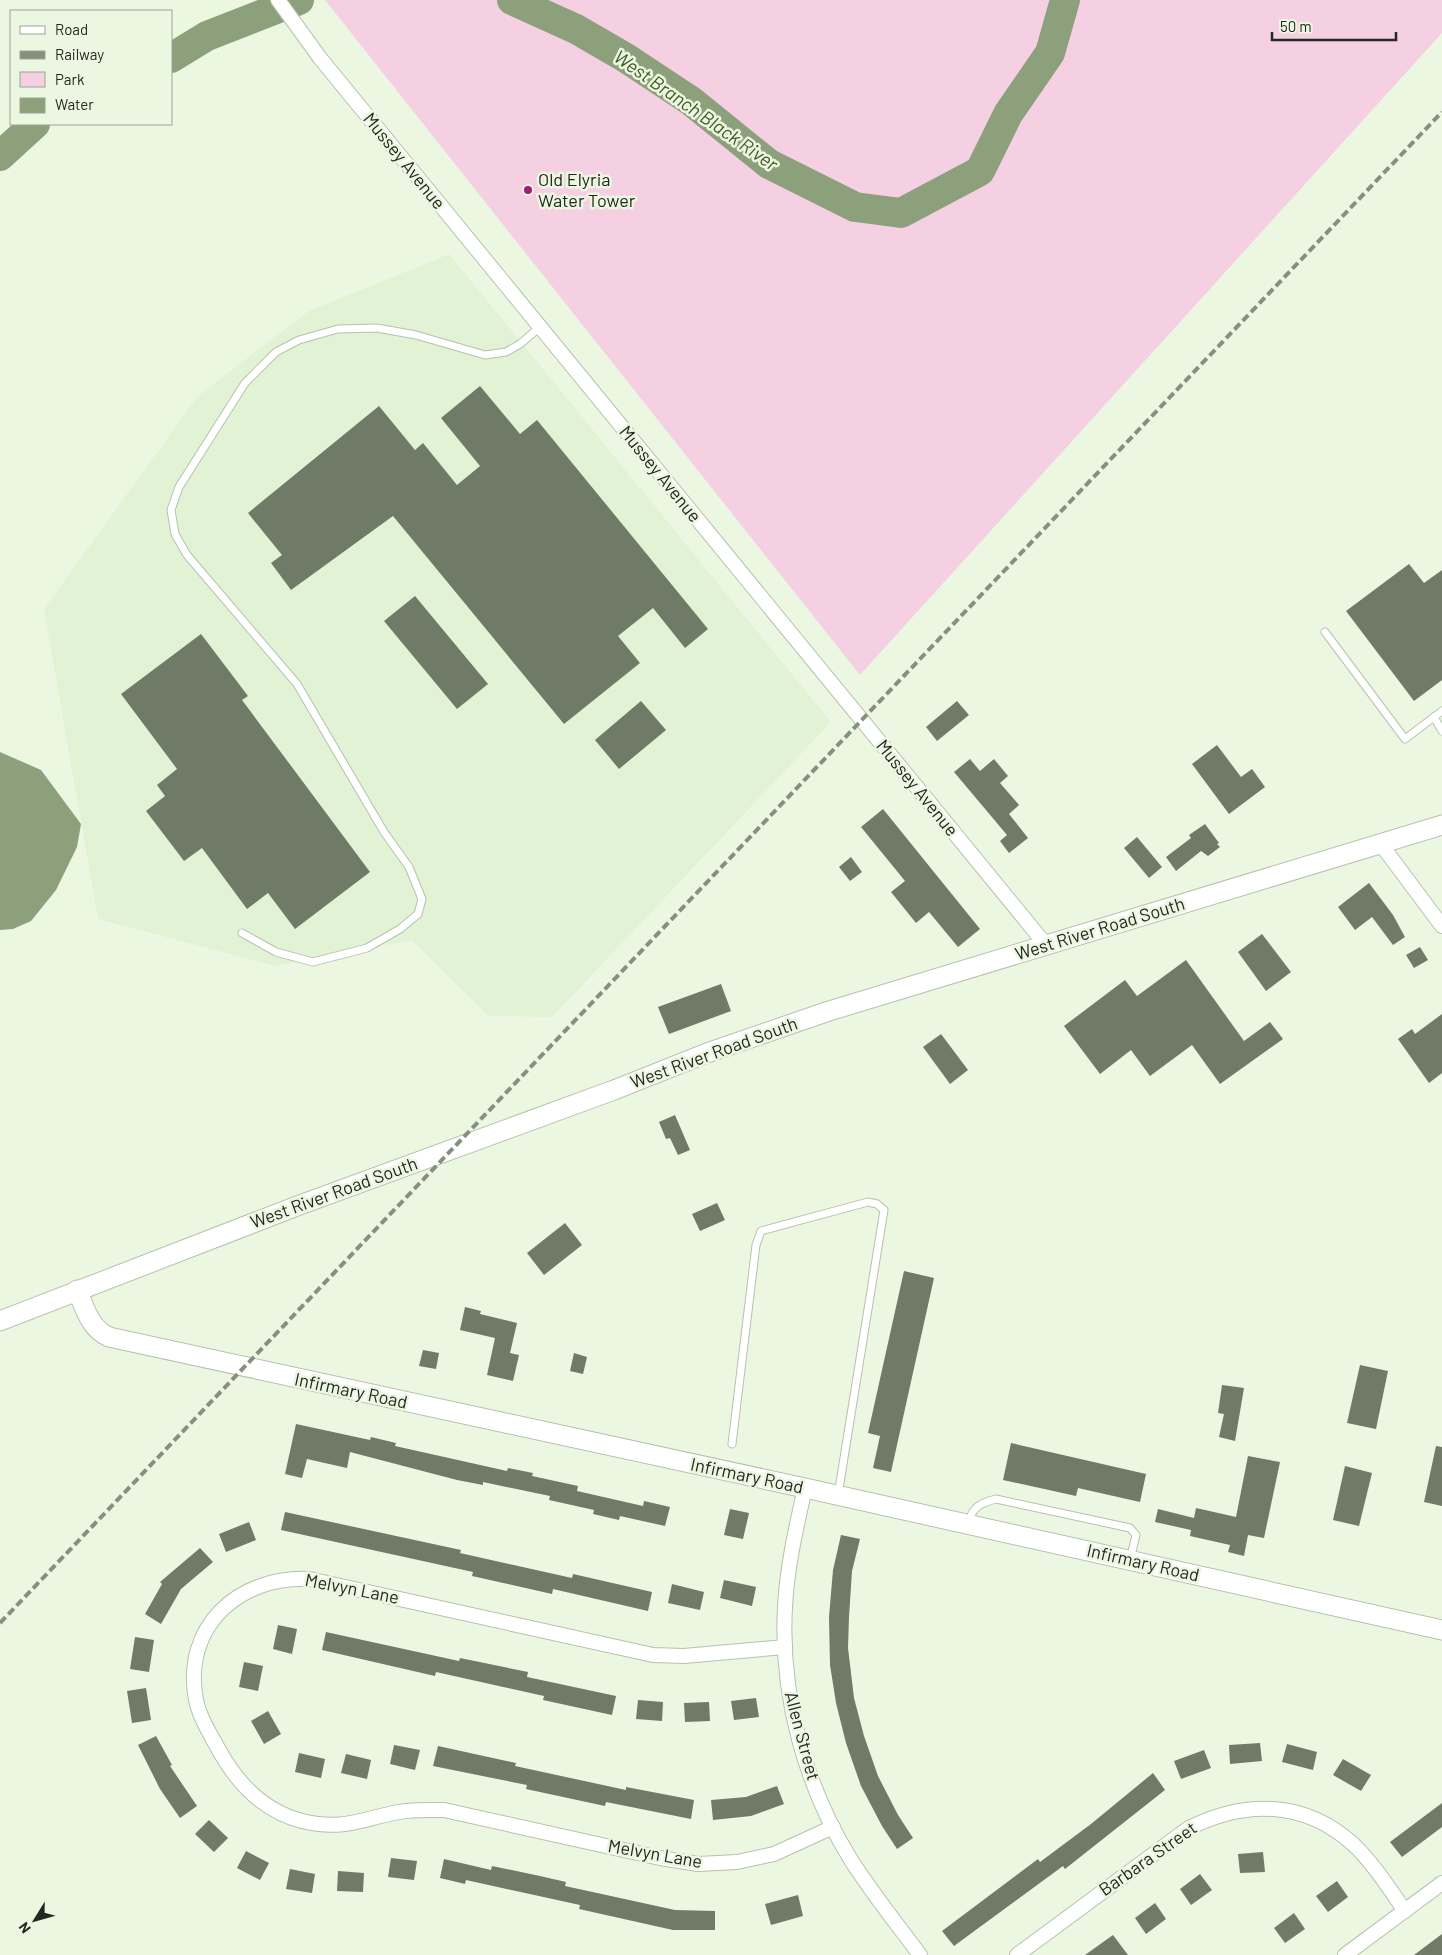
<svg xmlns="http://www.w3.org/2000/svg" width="1442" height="1955" viewBox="0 0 1442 1955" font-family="Barlow,sans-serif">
	<rect width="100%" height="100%" fill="#ecf7e2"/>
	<polygon fill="#e2f2d5" points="449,254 831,722 552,1017 489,1016 412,940 276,966 98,919 44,609 198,396 309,311"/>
	<polygon fill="#f5d0e3" points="325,0 1442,0 1442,33 860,675"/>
	<polygon fill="#8da07c" points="0,752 41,770 81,824 77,847 56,890 31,921 13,929 0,930"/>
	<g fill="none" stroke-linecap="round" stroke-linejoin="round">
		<g stroke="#8da07c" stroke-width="30">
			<polyline points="512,0 576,29 626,58 691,101 769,164 855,207 901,213 980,171 1008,114 1050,53 1065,0"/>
			<polyline points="171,58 207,36 299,0"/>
			<polyline points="0,156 35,124"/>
		</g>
	</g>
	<g fill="#6f7a67">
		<polygon points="480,386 520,434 537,420 708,629 685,648 653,608 618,636 640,663 564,724 393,516 291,590 271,563 282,555 248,513 379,406 415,450 423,443 457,485 480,466 441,418"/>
		<polygon points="1409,564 1424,583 1442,570 1442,680 1414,701 1346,611"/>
		<polygon points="415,596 488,684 457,709 384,621"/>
		<polygon points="201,634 248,696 242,700 370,872 295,929 268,893 247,909 202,848 184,861 146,811 165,796 157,785 177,769 121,694"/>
		<polygon points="641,701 666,730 619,769 595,740"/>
		<polygon points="957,701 969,715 937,741 926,727"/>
		<polygon points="1217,745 1241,777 1252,769 1265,787 1229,814 1192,764"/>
		<polygon points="970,759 980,771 994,759 1008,776 1000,783 1019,805 1009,814 1028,838 1009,853 1000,841 1007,835 954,772"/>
		<polygon points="883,809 980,929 958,947 929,912 916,923 891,892 905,881 861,827"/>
		<polygon points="1205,824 1219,843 1217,844 1220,847 1208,856 1201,851 1176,871 1166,857 1191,838 1189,835"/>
		<polygon points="1137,837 1162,867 1149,878 1124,848"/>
		<polygon points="851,857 862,872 850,881 839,867"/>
		<polygon points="1369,883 1393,915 1405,937 1393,945 1372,917 1355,930 1338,907"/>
		<polygon points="1262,934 1291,972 1266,991 1238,952"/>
		<polygon points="1420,947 1428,960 1414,968 1406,955"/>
		<polygon points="1186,960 1244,1041 1270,1022 1283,1039 1220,1084 1192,1045 1150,1076 1131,1050 1100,1074 1064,1026 1125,980 1137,996"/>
		<polygon points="721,984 731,1011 669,1034 658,1007"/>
		<polygon points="1442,1014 1442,1073 1429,1083 1398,1039 1412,1029 1415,1034"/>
		<polygon points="941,1034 968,1070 950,1084 923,1047"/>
		<polygon points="675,1115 690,1150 678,1155 670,1138 666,1139 659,1122"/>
		<polygon points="717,1203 725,1220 700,1231 692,1214"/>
		<polygon points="565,1223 582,1245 544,1275 527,1253"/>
		<polygon points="904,1271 934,1278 891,1472 873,1468 880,1436 868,1433"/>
		<polygon points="465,1307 481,1311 480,1314 517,1323 510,1353 519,1355 513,1381 487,1375 495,1338 460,1330"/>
		<polygon points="423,1350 439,1353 436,1369 419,1366"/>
		<polygon points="574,1353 587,1357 583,1374 570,1371"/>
		<polygon points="1360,1365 1388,1371 1376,1429 1347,1423"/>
		<polygon points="1222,1385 1244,1388 1235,1441 1219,1437 1224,1414 1218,1413"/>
		<polygon points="296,1424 370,1440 371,1437 396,1443 395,1446 507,1471 508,1468 533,1473 532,1476 578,1486 577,1491 643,1506 644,1501 670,1507 665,1526 620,1516 619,1520 593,1514 594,1510 549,1500 550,1496 483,1482 483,1485 457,1480 350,1452 347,1468 307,1459 302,1478 285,1474"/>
		<polygon points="1011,1443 1146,1474 1140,1502 1078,1488 1076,1496 1003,1480"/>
		<polygon points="1436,1446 1442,1447 1442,1506 1424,1502"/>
		<polygon points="1248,1456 1280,1462 1264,1538 1248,1535 1244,1556 1228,1552 1230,1545 1190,1536 1191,1530 1155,1522 1158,1509 1194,1518 1196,1508 1236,1517"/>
		<polygon points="1345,1466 1372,1473 1359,1526 1333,1520"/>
		<polygon points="730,1509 749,1513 743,1539 724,1535"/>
		<polygon points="285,1512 461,1550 460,1553 572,1578 573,1574 652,1592 648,1611 553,1589 552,1594 472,1576 473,1572 281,1530"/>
		<polygon points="249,1522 256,1540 226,1552 219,1534"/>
		<polygon points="841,1535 860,1539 852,1571 849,1617 848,1648 854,1698 864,1736 878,1776 898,1815 913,1838 897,1849 882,1826 861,1786 846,1743 836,1703 830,1665 829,1617 833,1570"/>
		<polygon points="200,1548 213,1562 181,1589 161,1624 145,1614 162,1584 160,1582"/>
		<polygon points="724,1580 756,1587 752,1606 720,1598"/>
		<polygon points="672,1584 704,1592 700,1610 668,1603"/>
		<polygon points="278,1625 297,1629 292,1654 273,1649"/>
		<polygon points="326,1632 459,1661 460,1658 528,1672 527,1677 616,1696 612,1715 543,1700 544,1696 436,1672 435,1676 322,1650"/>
		<polygon points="135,1637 154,1640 149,1672 130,1669"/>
		<polygon points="244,1662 263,1666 258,1691 239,1687"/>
		<polygon points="146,1688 151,1720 132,1723 127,1691"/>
		<polygon points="756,1698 759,1717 734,1720 731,1701"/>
		<polygon points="638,1700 663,1702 662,1721 636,1719"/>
		<polygon points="709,1702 710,1721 685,1722 684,1703"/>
		<polygon points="268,1711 281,1734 264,1744 251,1721"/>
		<polygon points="156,1736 172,1765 170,1766 197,1806 180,1818 160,1789 138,1745"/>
		<polygon points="1260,1743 1262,1761 1230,1764 1229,1745"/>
		<polygon points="1287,1744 1317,1752 1313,1770 1282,1762"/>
		<polygon points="394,1745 420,1750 415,1770 390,1764"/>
		<polygon points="438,1746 516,1763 515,1766 626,1790 626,1787 694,1800 691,1819 606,1802 605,1806 526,1789 527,1785 433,1766"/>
		<polygon points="1204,1750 1211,1768 1181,1779 1174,1761"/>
		<polygon points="299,1753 325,1759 321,1778 295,1772"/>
		<polygon points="346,1754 371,1760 367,1779 341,1773"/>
		<polygon points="1343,1759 1371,1775 1361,1791 1333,1775"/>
		<polygon points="1153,1773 1165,1790 1065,1869 1063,1866 954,1946 942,1931 1038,1859 1040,1862 1091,1824"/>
		<polygon points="777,1786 784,1804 751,1816 713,1820 711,1800 746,1797"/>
		<polygon points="1442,1803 1442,1827 1402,1857 1390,1842"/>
		<polygon points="209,1820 228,1838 214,1852 195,1834"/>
		<polygon points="246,1851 269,1863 260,1880 237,1868"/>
		<polygon points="1263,1852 1265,1872 1240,1873 1238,1854"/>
		<polygon points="391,1858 417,1861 414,1880 388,1877"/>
		<polygon points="444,1859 491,1870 492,1866 540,1876 566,1882 565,1886 675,1910 715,1911 715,1930 673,1930 579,1909 580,1905 466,1880 465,1884 440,1878"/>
		<polygon points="290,1869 315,1874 312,1893 286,1889"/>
		<polygon points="338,1871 364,1873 363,1892 337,1891"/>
		<polygon points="1200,1874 1212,1890 1191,1905 1180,1889"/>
		<polygon points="1337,1881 1348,1897 1328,1912 1316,1896"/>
		<polygon points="798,1895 803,1916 771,1925 765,1904"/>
		<polygon points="1155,1903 1166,1919 1146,1934 1135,1918"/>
		<polygon points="1294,1913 1305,1929 1285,1943 1274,1928"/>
		<polygon points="1442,1934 1442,1955 1414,1955"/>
		<polygon points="1113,1935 1128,1955 1085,1955"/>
	</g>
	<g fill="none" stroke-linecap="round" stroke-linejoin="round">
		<g stroke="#b7c2ae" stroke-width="9">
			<g id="lane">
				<polyline points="1325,632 1405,739 1434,717 1442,731"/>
				<polyline points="1434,717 1442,711"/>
				<polyline points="242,933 276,952 313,962 367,948 400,929 418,914 422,899 409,867 384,832 297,684 187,555 175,534 171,510 179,487 245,383 276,352 299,340 338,329 377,328 416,335 485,355 506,352 520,344 540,327"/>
				<polyline points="732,1444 756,1245 761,1231 868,1202 877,1204 884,1210 838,1495"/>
				<path d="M969 1522C972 1507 981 1503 996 1499L1130 1528 1136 1535 1130 1560"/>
			</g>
		</g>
		<g stroke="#b7c2ae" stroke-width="16">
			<g id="street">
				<polyline points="278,0 320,58 1046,945"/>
				<polyline points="1380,843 1442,926"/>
				<path d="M805 1488C796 1528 787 1567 785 1607 780 1695 805 1786 851 1860 872 1893 897 1924 920 1955"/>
				<path d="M785 1647 684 1656 653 1655 309 1579C239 1576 182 1626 196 1700 200 1719 211 1735 220 1752 238 1784 264 1811 302 1821 343 1831 361 1819 399 1812 414 1809 429 1810 444 1810L660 1858 698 1864 737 1862 774 1854 833 1827"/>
				<path d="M1017 1955 1189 1828C1245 1800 1304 1800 1353 1844 1373 1863 1389 1888 1405 1911"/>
				<polyline points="1345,1955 1442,1883"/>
			</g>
		</g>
		<g stroke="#b7c2ae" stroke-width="21">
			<g id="secondary">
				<path d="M77 1290C85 1308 90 1329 109 1337L805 1488 1442 1630"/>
				<polyline points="0,1321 297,1206 614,1090 707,1053 829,1011 1442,825"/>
			</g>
		</g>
		<use href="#lane" stroke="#fff" stroke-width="7"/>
		<use href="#street" stroke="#fff" stroke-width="14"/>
		<use href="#secondary" stroke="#fff" stroke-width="19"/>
		<polyline stroke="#888f81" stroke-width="4" stroke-dasharray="8 4" stroke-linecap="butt" points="0,1623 1442,112"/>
	</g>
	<circle fill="#9e1f74" stroke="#ecf7e2" stroke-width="2" cx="528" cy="190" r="5"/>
	<g text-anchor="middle" stroke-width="5" stroke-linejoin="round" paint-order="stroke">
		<g font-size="18" fill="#242820" stroke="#ecf7e2">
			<text transform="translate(404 161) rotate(51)" y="6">Mussey Avenue</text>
			<text transform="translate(660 474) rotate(51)" y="6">Mussey Avenue</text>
			<text transform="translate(917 788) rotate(51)" y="6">Mussey Avenue</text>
			<text transform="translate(1100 929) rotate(-17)" y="6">West River Road South</text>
			<text transform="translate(714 1053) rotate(-20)" y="6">West River Road South</text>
			<text transform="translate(334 1193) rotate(-20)" y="6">West River Road South</text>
			<text transform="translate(351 1391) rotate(12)" y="6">Infirmary Road</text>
			<text transform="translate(747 1476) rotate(12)" y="6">Infirmary Road</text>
			<text transform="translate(1143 1563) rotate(13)" y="6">Infirmary Road</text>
			<text transform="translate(352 1589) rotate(11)" y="6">Melvyn Lane</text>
			<text transform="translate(802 1736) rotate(75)" y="6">Allen Street</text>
			<text transform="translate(655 1854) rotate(10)" y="6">Melvyn Lane</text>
			<text transform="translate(1148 1859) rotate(-35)" y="6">Barbara Street</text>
		</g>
		<g font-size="18" fill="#242820" stroke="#ecf7e2" text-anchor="start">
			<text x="538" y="186">Old Elyria<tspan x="538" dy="21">Water Tower</tspan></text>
		</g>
		<g font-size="19" font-style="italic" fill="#405b24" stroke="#ecf7e2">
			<text transform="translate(696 110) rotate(35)" y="7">West Branch Black River</text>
		</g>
	</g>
	<rect x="10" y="10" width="162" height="115" fill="#ecf7e2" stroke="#9ca494"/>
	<rect x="20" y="26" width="25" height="8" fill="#ffffff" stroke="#9ca494"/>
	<text x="55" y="35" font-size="15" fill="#242820">Road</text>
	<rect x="20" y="51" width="25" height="8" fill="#888f81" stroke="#9ca494"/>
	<text x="55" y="60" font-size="15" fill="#242820">Railway</text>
	<rect x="20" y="72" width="25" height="15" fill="#f5d0e3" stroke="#9ca494"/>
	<text x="55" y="85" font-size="15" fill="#242820">Park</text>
	<rect x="20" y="98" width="25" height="15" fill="#8da07c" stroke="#9ca494"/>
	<text x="55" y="110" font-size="15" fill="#242820">Water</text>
	<g transform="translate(35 1920) rotate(233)" stroke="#ecf7e2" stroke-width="4" paint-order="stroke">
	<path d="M0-4L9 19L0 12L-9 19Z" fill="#242820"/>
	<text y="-8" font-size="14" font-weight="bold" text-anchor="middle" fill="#242820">N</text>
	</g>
	<path d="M1272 32v8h124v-8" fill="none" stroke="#242820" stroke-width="2.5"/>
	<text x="1280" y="32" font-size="15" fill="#242820" stroke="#ecf7e2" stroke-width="4" paint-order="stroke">50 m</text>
</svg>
